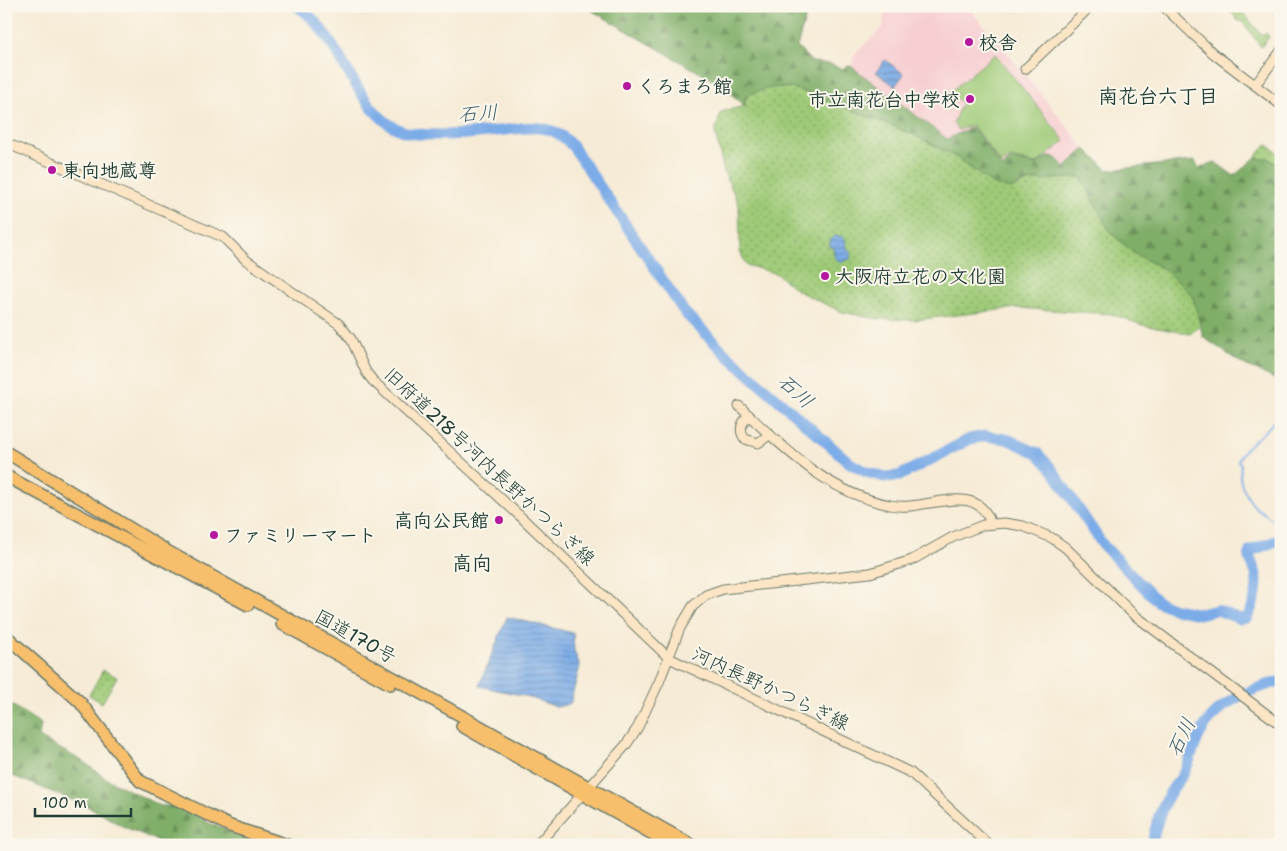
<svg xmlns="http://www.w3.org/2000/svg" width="1287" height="851" viewBox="0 0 1287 851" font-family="'Shantell Sans','Klee One',sans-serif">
	<defs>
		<pattern id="green-dots" width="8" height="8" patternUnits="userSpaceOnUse" patternTransform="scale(1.25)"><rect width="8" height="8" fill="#9fca77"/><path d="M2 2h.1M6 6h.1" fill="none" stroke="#81a562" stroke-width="1.8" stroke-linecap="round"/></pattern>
		<pattern id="forest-firs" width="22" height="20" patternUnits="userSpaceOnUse" patternTransform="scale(1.25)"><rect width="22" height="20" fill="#7fae68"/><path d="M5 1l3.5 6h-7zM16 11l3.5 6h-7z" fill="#678f56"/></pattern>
		<pattern id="water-rules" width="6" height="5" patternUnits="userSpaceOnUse" patternTransform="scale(1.25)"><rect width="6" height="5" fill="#7cace7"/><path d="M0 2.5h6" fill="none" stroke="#658dbc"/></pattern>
	</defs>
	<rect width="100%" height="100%" fill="#fbf7ec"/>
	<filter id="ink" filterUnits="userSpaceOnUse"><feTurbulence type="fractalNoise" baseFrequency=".02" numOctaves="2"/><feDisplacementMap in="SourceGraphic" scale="10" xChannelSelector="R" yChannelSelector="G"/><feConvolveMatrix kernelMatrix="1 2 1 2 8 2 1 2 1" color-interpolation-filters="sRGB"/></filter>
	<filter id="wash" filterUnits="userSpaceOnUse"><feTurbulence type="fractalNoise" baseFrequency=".0096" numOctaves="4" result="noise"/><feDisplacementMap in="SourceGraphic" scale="20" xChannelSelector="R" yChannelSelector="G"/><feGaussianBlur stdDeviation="1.12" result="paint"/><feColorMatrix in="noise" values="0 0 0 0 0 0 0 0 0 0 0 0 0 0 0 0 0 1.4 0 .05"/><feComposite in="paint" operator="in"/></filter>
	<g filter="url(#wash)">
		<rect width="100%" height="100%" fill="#f6ebd6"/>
		<polygon fill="#f7cfd2" points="893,6 967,6 1023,72 1085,149 1065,168 1057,158 1045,157 1036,165 1010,159 1003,168 972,127 947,139 852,67 854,55 883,27 884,15"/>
		<g fill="url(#green-dots)" stroke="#5f8456">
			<polygon points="1227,6 1237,6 1262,35 1266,33 1269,37 1261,47 1242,21 1238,21"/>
			<path d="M782 85 800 90C865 116 939 136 992 184L1065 168 1085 149 1108 170 1189 162 1203 323 1190 334 1142 325 1111 314 1017 308 915 320 878 319 842 312 798 291 777 274 746 265 740 251 739 205 724 172 715 132 721 112 745 106V97L759 90Z"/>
			<polygon points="1266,144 1281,155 1281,167 1267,158 1260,159 1256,157"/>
			<polygon points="103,670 117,677 102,703 89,695"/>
		</g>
		<g fill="url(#forest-firs)" stroke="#4f764e">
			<path d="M584 6H732L736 10 741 6H798L806 15 797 47 812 62 830 64 843 69 847 65 852 67 947 139 972 127 1003 168 1010 159 1036 165C1051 153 1053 153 1065 168L1085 149 1108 170 1195 161 1199 168 1215 162 1234 176 1256 157 1260 159 1267 158 1281 167V382L1241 363 1203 337 1193 296 1164 269 1135 254 1110 232 1081 177 1031 181 1010 189 992 184 956 157 912 134 800 90C779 85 764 87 745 97V106L721 85Z"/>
			<polygon points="6,701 41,724 39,737 84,762 105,778 160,806 178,805 209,823 269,845 167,845 120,825 91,808 6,773"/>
		</g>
		<polygon fill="#9fca77" stroke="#5f8456" points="995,54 1065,141 1036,164 1009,158 1002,165 972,125 958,130 953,123 962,103 949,93"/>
		<g fill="url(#water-rules)" stroke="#4e748e">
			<polygon points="885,60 904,74 895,86 876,72"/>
			<polygon points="834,236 841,236 845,239 847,250 851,250 850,259 841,262 835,258 833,247 830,247 830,241"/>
			<polygon points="507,617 573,633 574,651 580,666 570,704 557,707 525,696 479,686"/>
		</g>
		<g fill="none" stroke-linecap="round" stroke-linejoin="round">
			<path stroke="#7cace7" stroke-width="2" d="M1281 415 1279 413C1269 434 1244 443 1238 461L1241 464 1240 477 1242 486 1251 502 1256 508 1281 525"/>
			<g stroke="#7cace7" stroke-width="11">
				<path d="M297 6C343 35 357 123 410 133 435 137 472 134 497 131 513 130 531 125 546 129 559 132 566 139 574 148L685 313 727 355 850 463 866 472 884 477 899 476 970 439 985 436 1007 439 1037 453 1051 468 1103 545 1158 602 1175 609 1199 614 1217 610 1240 619 1247 618C1254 605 1259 588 1256 574 1254 566 1248 559 1250 551L1281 539"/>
				<path d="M1152 845C1155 826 1161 807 1171 791 1174 786 1179 781 1182 776 1190 763 1193 747 1200 734 1216 703 1249 689 1281 681"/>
			</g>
		</g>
	</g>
	<g filter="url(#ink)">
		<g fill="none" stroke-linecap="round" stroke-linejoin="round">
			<g stroke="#6a7a6d" stroke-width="11">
				<g id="secondary">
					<polyline points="1163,6 1214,54 1281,105"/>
					<polyline points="1025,69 1091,6"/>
					<polyline points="1255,85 1281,51"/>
					<polyline points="6,143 223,237 246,260 339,324 351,339 366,372 373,381 521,517 669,658 911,773 989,845"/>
					<path d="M739 406C784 448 827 493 890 505 926 513 976 478 991 524"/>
					<path d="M749 415C742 422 738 430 745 439L758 443 769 435"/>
					<polyline points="537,845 626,745 638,727 659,682 680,628 693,606 706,595 723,589 870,573 912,560 953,537 983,525 1004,523 1023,526 1052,538 1066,548 1133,614 1281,725"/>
				</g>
			</g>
			<g stroke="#6a7a6d" stroke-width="14">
				<g id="highway">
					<polyline points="6,452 167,551 692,845"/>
					<polyline points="6,476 248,605"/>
					<polyline points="282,624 390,684"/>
					<polyline points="6,636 80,702 140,781 230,826 287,845"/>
					<polyline points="462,726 672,845"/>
				</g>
			</g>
			<use href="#secondary" stroke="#fce5c4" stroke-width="9"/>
			<use href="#highway" stroke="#f7bf6c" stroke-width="11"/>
		</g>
	</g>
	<g fill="#b5179e" stroke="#fbf7ec" stroke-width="2">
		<circle cx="969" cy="42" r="5"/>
		<circle cx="627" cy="86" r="5"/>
		<circle cx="970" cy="99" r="5"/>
		<circle cx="52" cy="170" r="5"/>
		<circle cx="825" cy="276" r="5"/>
		<circle cx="499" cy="520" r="5"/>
		<circle cx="214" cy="535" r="5"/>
	</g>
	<g text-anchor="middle" stroke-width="4" stroke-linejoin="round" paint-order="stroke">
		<g font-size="19" font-weight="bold" fill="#1f3d34" stroke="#fbf7ec" text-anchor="start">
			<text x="979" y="49">校舎</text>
			<text x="637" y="93">くろまろ館</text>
			<text x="960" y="106" text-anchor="end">市立南花台中学校</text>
			<text x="62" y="177">東向地蔵尊</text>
			<text x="835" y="283">大阪府立花の文化園</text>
			<text x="489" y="527" text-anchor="end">高向公民館</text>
			<text x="224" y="542">ファミリーマート</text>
		</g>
		<g font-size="19" fill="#1f3d34" stroke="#fbf7ec">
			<text transform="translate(490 466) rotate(43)" y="7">旧府道218号河内長野かつらぎ線</text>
			<text transform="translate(356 636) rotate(29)" y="7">国道170号</text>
			<text transform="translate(771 688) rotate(25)" y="7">河内長野かつらぎ線</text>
		</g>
		<g font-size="20" font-weight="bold" fill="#1f3d34" stroke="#fbf7ec">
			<text x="1158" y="103">南花台六丁目</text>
			<text x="472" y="570">高向</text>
		</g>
		<g font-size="20" font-style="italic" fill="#3b5e6a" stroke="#fbf7ec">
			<text transform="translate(478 113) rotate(-4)" y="7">石川</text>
			<text transform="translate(796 391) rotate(42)" y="7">石川</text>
			<text transform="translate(1181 737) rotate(-64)" y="7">石川</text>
		</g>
	</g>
	<rect width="1287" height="851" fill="none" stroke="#fbf7ec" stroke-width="25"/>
	<path d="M35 808v8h96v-8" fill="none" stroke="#1f3d34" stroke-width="2.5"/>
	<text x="42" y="808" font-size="15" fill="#1f3d34" stroke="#fbf7ec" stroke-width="4" paint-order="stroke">100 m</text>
</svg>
